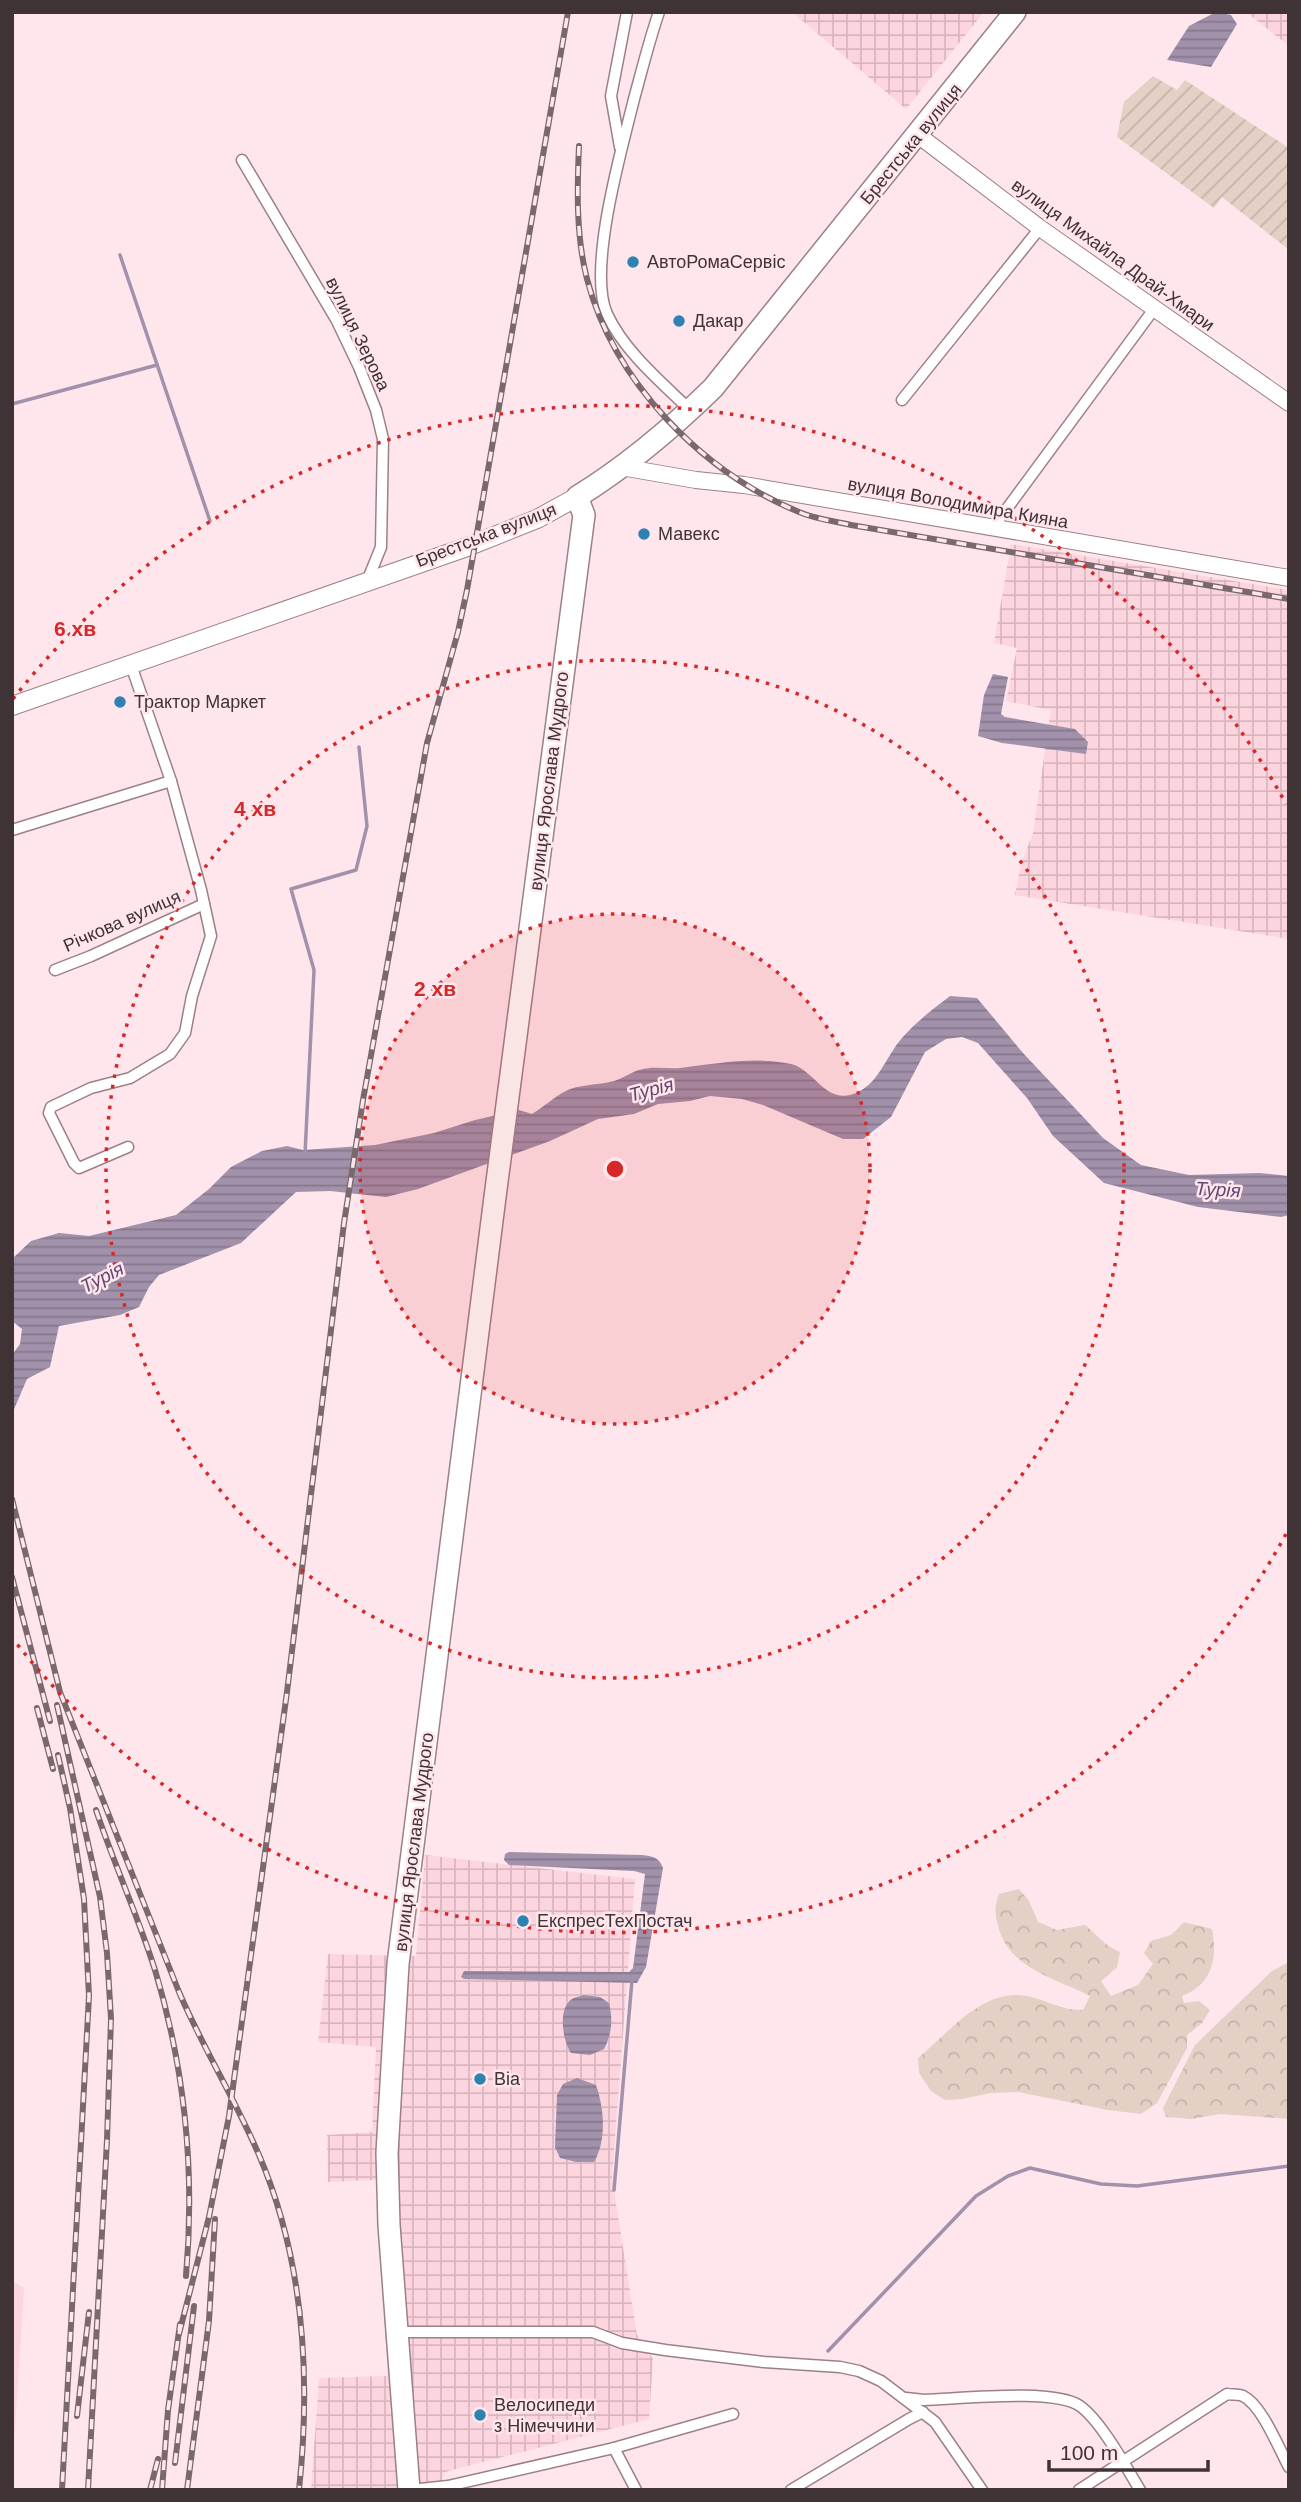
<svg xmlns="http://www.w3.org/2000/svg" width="1301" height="2502" viewBox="0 0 1301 2502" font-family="Helvetica,sans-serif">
	<defs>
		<pattern id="industrial-grid" width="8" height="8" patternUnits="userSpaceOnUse" patternTransform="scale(1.75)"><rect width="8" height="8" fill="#fdd5df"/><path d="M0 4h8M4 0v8" fill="none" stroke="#dab7c0"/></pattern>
		<pattern id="forest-crowns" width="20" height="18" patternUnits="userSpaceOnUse" patternTransform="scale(1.75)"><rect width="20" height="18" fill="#e4d0c5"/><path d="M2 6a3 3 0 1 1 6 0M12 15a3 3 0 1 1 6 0" fill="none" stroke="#c5b3aa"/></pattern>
		<pattern id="garden-furrows" width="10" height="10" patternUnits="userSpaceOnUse" patternTransform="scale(1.75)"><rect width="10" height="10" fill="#e4d0c5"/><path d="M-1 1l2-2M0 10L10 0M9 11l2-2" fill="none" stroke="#c5b3aa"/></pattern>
		<pattern id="water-rules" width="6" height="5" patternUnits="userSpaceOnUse" patternTransform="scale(1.75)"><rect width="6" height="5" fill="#a191ab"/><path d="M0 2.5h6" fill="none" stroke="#85778c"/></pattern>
	</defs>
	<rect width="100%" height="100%" fill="#ffe6ec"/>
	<polygon fill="#fdd5df" points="12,2281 24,2288 14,2444 14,2490"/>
	<g fill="url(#industrial-grid)">
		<polygon points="792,12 984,12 906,109"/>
		<polygon points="1246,12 1289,12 1289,46"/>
		<polygon points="1011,544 1289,590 1289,939 1015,895 1021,864 1033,833 1051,710 1006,701 1017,648 994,643"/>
		<polygon points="425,1855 635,1879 612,2178 637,2335 653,2359 649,2419 445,2472 438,2490 311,2490 319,2378 388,2376 376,2180 328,2182 327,2135 372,2132 376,2047 318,2042 328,1954 416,1956"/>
	</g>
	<g fill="url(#forest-crowns)">
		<path d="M1019 1889 1029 1901 1038 1922 1057 1930 1085 1925C1097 1935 1105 1946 1120 1952L1117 1967 1101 1981 1111 1996 1138 1985 1153 1964 1144 1953 1151 1941 1171 1935 1184 1922 1212 1929C1218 1958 1212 1985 1182 1996L1184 2003 1199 2001 1210 2010 1202 2023 1187 2035V2048L1157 2103 1141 2114 1108 2110 1018 2092 991 2093 962 2099 945 2100 931 2091 919 2073 918 2058C949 2033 982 1988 1027 1996 1047 2000 1063 2011 1083 2010L1090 1996C1055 1978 1009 1969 998 1926 995 1913 994 1907 999 1894Z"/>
		<polygon points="1289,1962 1289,2119 1220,2114 1191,2119 1166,2117 1163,2108 1195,2045 1272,1971"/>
	</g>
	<polygon fill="url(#garden-furrows)" points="1153,76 1177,90 1185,80 1289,148 1289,250 1222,197 1214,208 1117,137 1124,102"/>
	<g fill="url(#water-rules)">
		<polygon points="1216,12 1231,15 1237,24 1211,67 1167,60 1189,26"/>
		<polygon points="993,674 1008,677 1001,714 1005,717 1075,729 1088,742 1086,754 1002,743 978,736 984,695"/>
		<path d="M950 996 977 998 1023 1053 1103 1138 1141 1165 1189 1175 1259 1173 1289 1176V1215L1281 1217 1198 1207 1104 1183 1053 1136 1027 1098 978 1043 962 1037 946 1039 925 1052 891 1117 863 1139H843L763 1105 742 1099 710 1096 690 1101 658 1104 634 1114 598 1119 550 1141 418 1189 386 1197 330 1191 296 1192 241 1243 159 1275 149 1287 139 1307 120 1315 59 1326 50 1367 27 1379 12 1414V1355L20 1344 22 1329 12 1321V1259L31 1241 59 1233 89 1236 176 1215 209 1189 231 1167 262 1151 287 1146 303 1150 375 1145 434 1133 475 1120 519 1110 532 1114C542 1108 552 1099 562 1093 579 1083 597 1086 614 1081 624 1078 632 1071 643 1069 655 1066 668 1069 680 1068 716 1064 755 1056 791 1064 813 1069 824 1101 850 1095 878 1088 885 1057 902 1038 916 1022 933 1009 950 996Z"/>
		<path d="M509 1852 642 1855C652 1856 659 1857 663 1868L646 1967 637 1983 464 1979 461 1977 464 1971 623 1972H629L633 1968 645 1874 634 1871 509 1865 504 1860 505 1854Z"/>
		<path d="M583 1995 600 1997 609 2003C613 2019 612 2034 604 2049L590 2055 571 2053C563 2042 557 2008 572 1999 575 1997 579 1997 583 1995Z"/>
		<path d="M577 2078 596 2085C604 2108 607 2140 594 2162H576L560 2158 555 2147 557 2095 563 2084Z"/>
	</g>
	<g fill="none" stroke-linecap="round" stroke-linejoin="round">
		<g stroke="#a191ab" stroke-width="3.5">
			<polyline points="120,255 210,521"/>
			<polyline points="12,404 157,365"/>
			<polyline points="305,1154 314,970 291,889 356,870 367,826 359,747"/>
			<polyline points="614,2190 632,1980"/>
			<polyline points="828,2351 976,2196 1008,2176 1030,2168 1101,2184 1137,2186 1289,2166"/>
		</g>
		<g stroke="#9c8087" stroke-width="13">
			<g id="street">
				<path d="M659 12C649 41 642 70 634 99 622 148 587 269 607 314 624 351 661 382 690 410"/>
				<polyline points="620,147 611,96 627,12"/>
				<polyline points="242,160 337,321 359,367 376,410 383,439 381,547 368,579"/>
				<polyline points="902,400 1040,228"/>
				<polyline points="992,529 1154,309"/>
				<polyline points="12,830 171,781"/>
				<polyline points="55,970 91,956 204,904"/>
				<polyline points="128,1147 79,1168 74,1163 49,1113 51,1107 91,1088 130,1078 170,1054 185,1033 192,996 211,936 201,890 171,781 131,665"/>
				<polyline points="397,2332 593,2332 622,2343 665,2350 764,2362 840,2367 859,2371 881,2381 935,2422 982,2490"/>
				<path d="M906 2398 924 2400C959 2399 1054 2388 1080 2406 1101 2421 1126 2467 1140 2490"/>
				<polyline points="614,2448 636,2490"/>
				<polyline points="411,2490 448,2486 614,2448 733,2414"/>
				<polyline points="791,2490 909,2419 923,2412"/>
				<path d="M1079 2490 1227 2394C1232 2395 1239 2394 1243 2396 1262 2405 1279 2449 1289 2467"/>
			</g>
		</g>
		<g stroke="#9c8087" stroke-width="18">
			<g id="secondary">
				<polyline points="918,135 1040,228 1289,403"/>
				<polyline points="621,467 696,480 744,485 1289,578"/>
			</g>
		</g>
		<g stroke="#9c8087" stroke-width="20">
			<polyline id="primary" points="12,706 467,547 537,519 577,497"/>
		</g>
		<g stroke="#9c8087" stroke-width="24">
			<path id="highway" d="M409 2490 389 2225 387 2153 398 1964 495 1197 584 515 577 497C627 466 671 429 713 388L1015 12"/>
		</g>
		<use href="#street" stroke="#fff" stroke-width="10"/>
		<use href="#secondary" stroke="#fff" stroke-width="16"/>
		<use href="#primary" stroke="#fff" stroke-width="18"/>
		<use href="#highway" stroke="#fff" stroke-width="21"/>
		<g stroke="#79696d" stroke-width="6">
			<g id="rail">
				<path d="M579 146C577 190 576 236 587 279 614 382 702 472 799 512 815 519 834 521 851 525L1289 599"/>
				<path d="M12 1499 60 1692 179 1992C203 2048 235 2099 259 2155 304 2260 311 2377 299 2490"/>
				<polyline points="12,1577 50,1721"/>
				<polyline points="57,1705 100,1897 107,1953 111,2019 107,2140 88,2490"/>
				<polyline points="37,1708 53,1769"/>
				<polyline points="58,1755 70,1808 84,1899 89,1996 62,2490"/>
				<path d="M96 1810C114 1864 138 1916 155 1970 185 2069 195 2173 186 2276"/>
				<polyline points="179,2334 209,2217 229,2116 287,1692 344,1223 363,1100 427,743 458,632 467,590 568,12"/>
				<polyline points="77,2416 89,2312"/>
				<polyline points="175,2463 194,2306"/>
				<polyline points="150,2490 158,2459"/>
				<polyline points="162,2490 168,2410 180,2324"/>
				<polyline points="187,2490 209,2321 215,2219"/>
			</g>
		</g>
		<use href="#rail" stroke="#ffe6ec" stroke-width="3.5" stroke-dasharray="10" stroke-linecap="butt"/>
	</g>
	<circle cx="615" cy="1169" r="255" fill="#d62828" fill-opacity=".12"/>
	<g fill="none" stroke="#d62828" stroke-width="3.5" stroke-dasharray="3.5 7">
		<circle cx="615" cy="1169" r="255"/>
		<circle cx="615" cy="1169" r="509"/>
		<path d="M1286 1534A764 764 0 0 1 13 1639M13 699A764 764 0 0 1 1286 804"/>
	</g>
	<g fill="#2e82b2" stroke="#ffe6ec" stroke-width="2.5">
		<circle cx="633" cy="262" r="7"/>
		<circle cx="679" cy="321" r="7"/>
		<circle cx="644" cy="534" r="7"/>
		<circle cx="120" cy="702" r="7"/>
		<circle cx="523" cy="1921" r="7"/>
		<circle cx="480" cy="2079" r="7"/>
		<circle cx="480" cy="2415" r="7"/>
	</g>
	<g text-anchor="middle" stroke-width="5" stroke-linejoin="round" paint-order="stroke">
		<g font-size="18" fill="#3f3336" stroke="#ffe6ec">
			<text transform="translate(911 144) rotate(-51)" y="6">Брестська вулиця</text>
			<text transform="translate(1113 255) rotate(36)" y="6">вулиця Михайла Драй-Хмари</text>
			<text transform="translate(358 334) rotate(64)" y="6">вулиця Зерова</text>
			<text transform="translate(958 503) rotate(10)" y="6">вулиця Володимира Кияна</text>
			<text transform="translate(486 535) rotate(-21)" y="6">Брестська вулиця</text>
			<text transform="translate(549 781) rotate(-83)" y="6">вулиця Ярослава Мудрого</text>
			<text transform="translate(122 921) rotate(-24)" y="6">Річкова вулиця</text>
			<text transform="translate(414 1842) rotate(-83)" y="6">вулиця Ярослава Мудрого</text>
		</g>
		<g font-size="18" fill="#3f3336" stroke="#ffe6ec" text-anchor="start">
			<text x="647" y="268">АвтоРомаСервіс</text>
			<text x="693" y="327">Дакар</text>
			<text x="658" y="540">Мавекс</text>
			<text x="134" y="708">Трактор Маркет</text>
			<text x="537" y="1927">ЕкспресТехПостач</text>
			<text x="494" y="2085">Віа</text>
			<text x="494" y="2411">Велосипеди<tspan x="494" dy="21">з Німеччини</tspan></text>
		</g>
		<g font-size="19" font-style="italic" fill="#624971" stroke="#ffe6ec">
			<text transform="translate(651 1089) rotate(-15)" y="7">Турія</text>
			<text transform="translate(1218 1189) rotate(3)" y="7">Турія</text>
			<text transform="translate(102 1277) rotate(-27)" y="7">Турія</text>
		</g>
	</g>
	<circle cx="615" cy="1169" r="10" fill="#d62828" stroke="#ffe6ec" stroke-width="3.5"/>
	<g font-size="21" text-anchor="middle" font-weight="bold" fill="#d62828" stroke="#ffe6ec" stroke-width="5" stroke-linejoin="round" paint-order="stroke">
		<text x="75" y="636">6 хв</text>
		<text x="255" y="816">4 хв</text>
		<text x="435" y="996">2 хв</text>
	</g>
	<rect width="1301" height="2502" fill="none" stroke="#3f3336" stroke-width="28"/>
	<path d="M1049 2460v10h159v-10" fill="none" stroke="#3f3336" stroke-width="3.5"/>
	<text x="1060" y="2460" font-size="21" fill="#3f3336" stroke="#ffe6ec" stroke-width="5" paint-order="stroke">100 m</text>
</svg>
